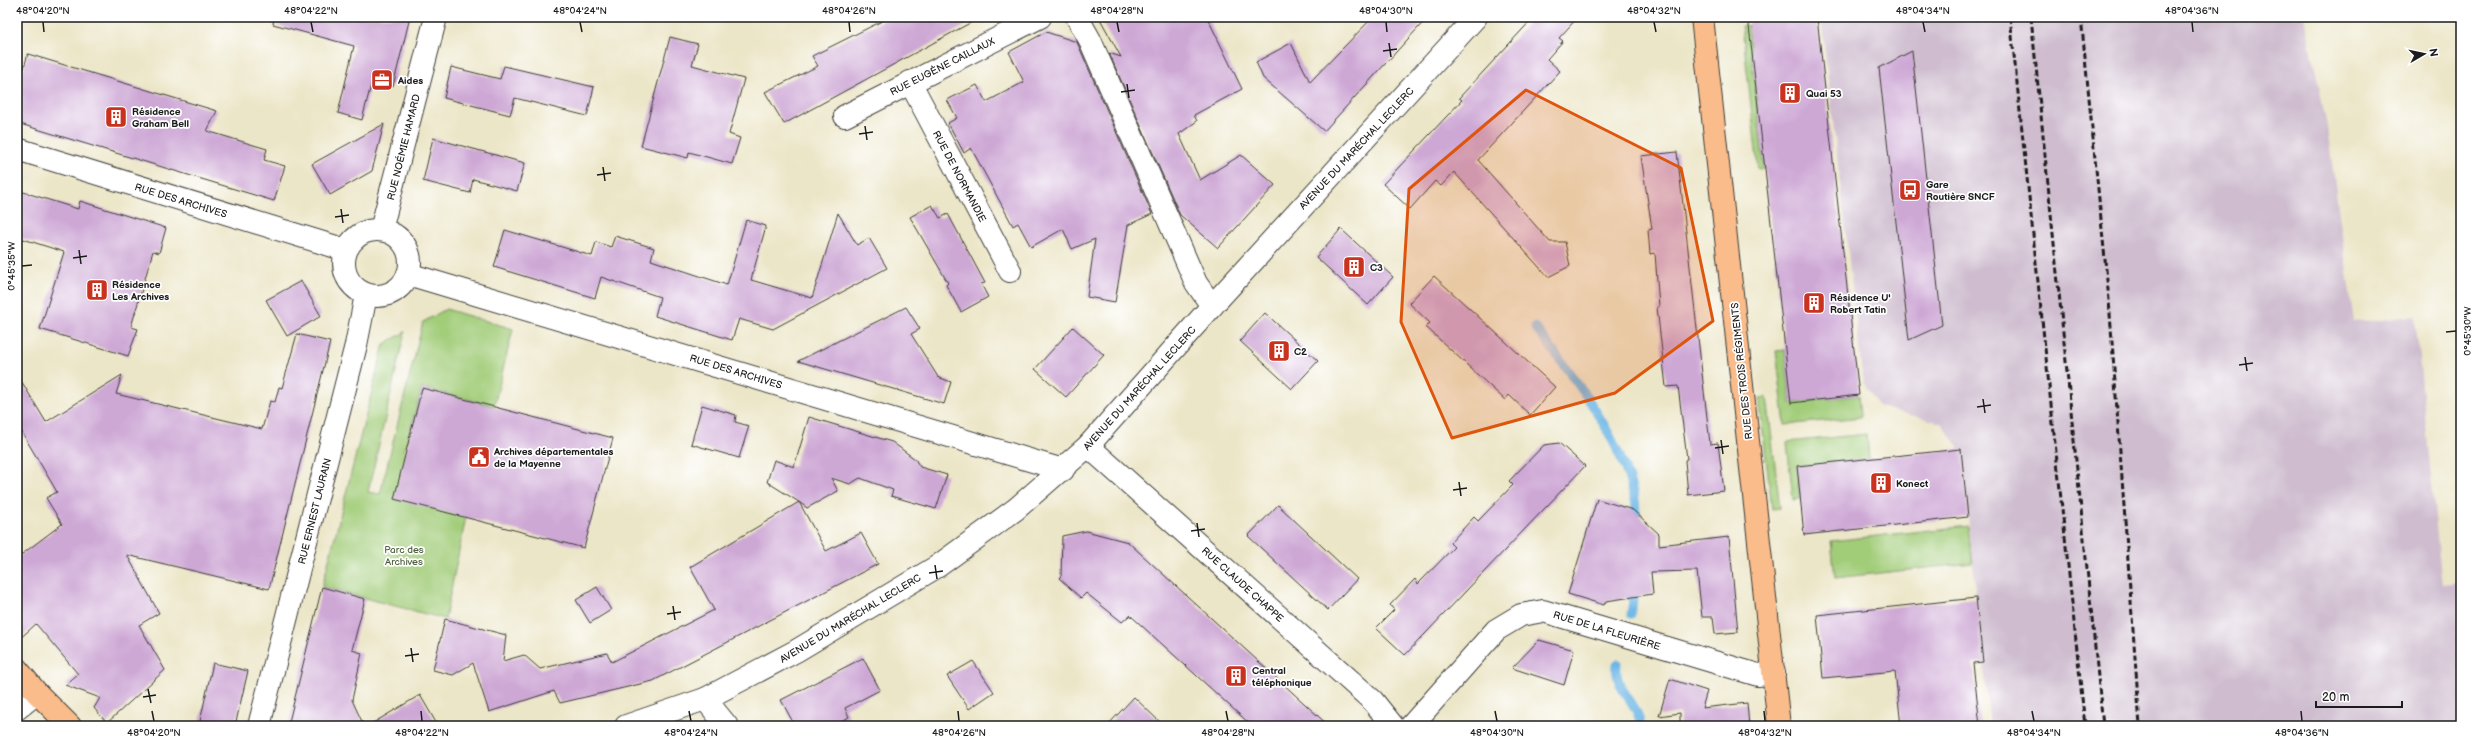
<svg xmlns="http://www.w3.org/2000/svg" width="2478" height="743" viewBox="0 0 2478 743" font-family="'Balsamiq Sans',sans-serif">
	<rect width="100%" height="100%" fill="#fff"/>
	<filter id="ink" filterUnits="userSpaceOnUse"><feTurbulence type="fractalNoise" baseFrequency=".025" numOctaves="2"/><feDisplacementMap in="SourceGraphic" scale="8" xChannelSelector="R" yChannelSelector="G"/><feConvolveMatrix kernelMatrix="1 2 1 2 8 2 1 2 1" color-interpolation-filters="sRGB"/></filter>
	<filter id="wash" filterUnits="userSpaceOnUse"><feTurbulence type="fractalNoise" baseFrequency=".012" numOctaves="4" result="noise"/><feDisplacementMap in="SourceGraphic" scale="16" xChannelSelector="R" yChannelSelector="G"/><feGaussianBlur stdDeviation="0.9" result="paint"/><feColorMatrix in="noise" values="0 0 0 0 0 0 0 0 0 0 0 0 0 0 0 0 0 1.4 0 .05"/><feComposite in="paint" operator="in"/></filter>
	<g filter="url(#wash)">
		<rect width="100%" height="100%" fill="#ece6c8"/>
		<polygon fill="#cfbdcf" points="1821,17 2305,17 2327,127 2354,322 2415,316 2442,585 2461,583 2461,726 1990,726 1961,449 1941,423 1879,407 1863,382"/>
		<g fill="#a1cc78" stroke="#5e744a">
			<polygon points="1748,25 1764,168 1758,169 1742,26"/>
			<polygon points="446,309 513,329 494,406 422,388 404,452 466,517 445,619 322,587 384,344 405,332 368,492 380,494 423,322"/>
			<polygon points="1785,350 1791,403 1859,395 1861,417 1785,425 1776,351"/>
			<polygon points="1767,397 1780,508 1772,509 1759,398"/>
			<polygon points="1867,434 1869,459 1797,466 1800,499 1793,500 1787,442"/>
			<polygon points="1968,526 1972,563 1835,578 1831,541"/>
		</g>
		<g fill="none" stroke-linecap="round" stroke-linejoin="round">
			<g stroke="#6db6e5" stroke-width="9">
				<path d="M1535 327C1576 380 1619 434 1635 500 1637 508 1635 517 1635 525"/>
				<polyline points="1627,586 1633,601 1631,614"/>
				<path d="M1617 664C1613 691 1640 702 1640 726"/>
			</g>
		</g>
		<g id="blocks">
			<g fill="#cea8d5">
				<polygon points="274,17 410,17 393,86 372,81 362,120 338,113 354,46 273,24"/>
				<polygon points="890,17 981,17 784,124 765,92 818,66 812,56"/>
				<polygon points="1099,17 1207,17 1242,89 1194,115 1197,121 1179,134 1200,180 1241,155 1275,185 1218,248 1180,215 1109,53 1121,57"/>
				<polygon points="1373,17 1428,17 1324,131 1263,78 1256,62 1291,43 1310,82"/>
				<polygon points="1534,17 1578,17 1559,38 1563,41 1547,59 1560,71 1478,160 1550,242 1565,242 1570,266 1548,277 1454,172 1441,186 1435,181 1410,209 1383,184 1462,100 1459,98"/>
				<polygon points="1748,17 1817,17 1859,395 1791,403"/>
				<polygon points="1046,32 1077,42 1152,214 1128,225 1115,302 1087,297 1095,239 1072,249 1063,229 1031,247 1018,223 1013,226 971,148 964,153 948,123 957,118 947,100 977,85 986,102 1024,82 1009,52"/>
				<polygon points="670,37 698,44 692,65 744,79 729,134 740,138 732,164 689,152 688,158 641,146"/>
				<polygon points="1912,51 1942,325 1909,340 1879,68"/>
				<polygon points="28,54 217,111 207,131 267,149 264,160 285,166 274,201 17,123 17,90"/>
				<polygon points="504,66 594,87 587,116 515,98 510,115 444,98 451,67 500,79"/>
				<polygon points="384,124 372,171 330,195 312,164"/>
				<polygon points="433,138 525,163 517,191 473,179 470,193 423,181"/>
				<polygon points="1677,152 1710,444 1718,443 1724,491 1688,495 1685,460 1687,459 1678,386 1666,387 1657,307 1659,307 1655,253 1650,254 1648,230 1652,229 1641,156"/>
				<polygon points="17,190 78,209 80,201 166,228 159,253 153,251 131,327 138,329 128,356 40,329 64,252 17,237"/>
				<polygon points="932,205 940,218 948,214 985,283 981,284 988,297 961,312 946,285 948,283 910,217"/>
				<polygon points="838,213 857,245 869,238 887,268 773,329 739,319 732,340 655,316 660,297 601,277 595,298 494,267 505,230 592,256 596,242 611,247 615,236 654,248 651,260 727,285 746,220 766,226 751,280 812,298"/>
				<polygon points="1341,229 1393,277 1368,305 1316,257"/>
				<polygon points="1434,276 1555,387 1530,415 1509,395 1505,400 1426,327 1430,323 1409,303"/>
				<polygon points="301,281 321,316 287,336 266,300"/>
				<polygon points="906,307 920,329 911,334 938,377 951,382 944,404 798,361"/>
				<polygon points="1265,313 1318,361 1292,389 1240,341"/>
				<polygon points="1073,327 1104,355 1066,397 1035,369"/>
				<polygon points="297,334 330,342 269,589 127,555 159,613 139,625 165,670 107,723 94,708 100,698 65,685 78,674 36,624 17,641 17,558 62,524 46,498 57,492 17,424 17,374 46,422 122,375 116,394 262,429 270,401 275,402 279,387 282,388"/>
				<polygon points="422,388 613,438 584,548 394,499"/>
				<polygon points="702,405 736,415 735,422 749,426 739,458 691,444"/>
				<polygon points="809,417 892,442 915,459 920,467 947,475 936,509 891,496 893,490 860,478 850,484 831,478 838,491 807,508 799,502 826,551 861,533 878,564 653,681 560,703 554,691 489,712 473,663 453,675 433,670 445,619 506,635 503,661 524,655 540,669 607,653 612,662 714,610 690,567 799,502 767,482 774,460 794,467"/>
				<polygon points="1559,443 1585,466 1405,655 1376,628 1394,610 1390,605 1415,579 1418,584 1454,547 1450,543 1474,517 1478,521 1513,485 1509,481 1544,445"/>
				<polygon points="1961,449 1968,517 1804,535 1797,466"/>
				<polygon points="1597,499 1633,510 1659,534 1659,545 1729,537 1738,632 1715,634 1713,617 1702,617 1697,571 1651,572 1653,594 1606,601 1604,605 1568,594"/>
				<polygon points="1278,505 1357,579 1328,610 1248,536"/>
				<polygon points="1086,531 1128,542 1329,726 1252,726 1130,615 1122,622 1086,593 1081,598 1059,578 1061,576 1062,536"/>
				<polygon points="322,587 365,599 352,650 362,653 352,700 364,726 288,726"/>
				<polygon points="597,587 611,610 590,623 576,600"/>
				<polygon points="1976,598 1983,662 1973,663 1980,726 1901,726 1895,671 1823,678 1817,615"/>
				<polygon points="1539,640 1574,650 1564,685 1512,668"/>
				<polygon points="863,658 880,690 845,708 849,717 833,726 795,726 781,700"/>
				<polygon points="973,661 994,692 969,709 947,676"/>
				<polygon points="213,663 248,671 235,726 199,726"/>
				<polygon points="1670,679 1707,691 1702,708 1747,703 1749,726 1680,726 1680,713 1659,716"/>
				<polygon points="420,695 438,726 368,726"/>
				<polygon points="1134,697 1164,726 1107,726"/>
			</g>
		</g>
	</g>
	<g filter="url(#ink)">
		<use href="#blocks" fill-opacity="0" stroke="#3b3a36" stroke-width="1"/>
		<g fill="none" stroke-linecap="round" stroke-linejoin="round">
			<g stroke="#3b3a36" stroke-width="24">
				<g id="minor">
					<polyline points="1077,17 1090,40 1196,283 1212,306"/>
					<polyline points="910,82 1010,271"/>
					<polyline points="845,116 1040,17"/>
					<polyline points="17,149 346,250"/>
					<circle cx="377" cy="263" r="33"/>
					<polyline points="381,230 436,17"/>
					<polyline points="408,274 1063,470"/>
					<polyline points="1088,446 1373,701 1393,726"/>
					<polyline points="705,699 727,726"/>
					<polyline points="17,709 37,693"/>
					<polyline points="259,726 356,345 366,295"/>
					<polyline points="626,726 705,699 796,651 938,566 1016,509 1088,446 1212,306 1476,17"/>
					<polyline points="1411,726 1496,630 1521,615 1543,611 1758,675 1774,673"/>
				</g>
			</g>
			<g stroke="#3b3a36" stroke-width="24">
				<g id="major">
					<polyline points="1702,17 1779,726"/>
					<polyline points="17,669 37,693 70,726"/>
				</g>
			</g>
			<use href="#minor" stroke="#fff" stroke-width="22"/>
			<use href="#major" stroke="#f9bc8a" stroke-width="22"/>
			<g stroke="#1c1c1c" stroke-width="3" stroke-dasharray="6 3" stroke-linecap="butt">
				<polyline points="2010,17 2085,726"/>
				<polyline points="2031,17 2103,726"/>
				<polyline points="2081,17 2109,300 2140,726"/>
			</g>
		</g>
	</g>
	<path fill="#de560d" fill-opacity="0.2" stroke="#de560d" stroke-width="3" stroke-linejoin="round" d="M1526 90 1681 168 1713 321 1615 393 1452 438 1401 322 1409 189Z"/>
	<path fill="none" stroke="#1c1c1c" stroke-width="1.5" d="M43 22 44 32M311 22 313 32M580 22 582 32M849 22 850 32M1117 22 1119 32M1386 22 1387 32M1654 22 1656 32M1923 22 1925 32M2192 22 2193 32M1389 43 1391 57M1383 51 1397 49M1127 84 1129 98M1121 92 1135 90M865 126 867 140M859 134 873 132M603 167 605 181M597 175 611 173M341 209 343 223M335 217 349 215M79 250 81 264M73 258 87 256M22 266 32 265M2446 332 2456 331M2245 357 2247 371M2239 365 2253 363M1983 399 1985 413M1977 407 1991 405M1721 440 1723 454M1715 448 1729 446M1459 482 1461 496M1453 490 1467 488M1197 523 1199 537M1191 531 1205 529M935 565 937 579M929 573 943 571M673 606 675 620M667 614 681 612M411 648 413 662M405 656 419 654M148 689 151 703M143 697 156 695M152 711 154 721M421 711 422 721M689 711 691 721M958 711 959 721M1226 711 1228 721M1495 711 1497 721M1764 711 1765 721M2032 711 2034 721M2301 711 2302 721"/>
	<defs>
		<g id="office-square" transform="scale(1.15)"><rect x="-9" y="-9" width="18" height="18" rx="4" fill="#c8321e" stroke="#fff"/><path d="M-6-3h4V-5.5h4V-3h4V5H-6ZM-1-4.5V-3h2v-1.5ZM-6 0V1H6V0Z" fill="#fff"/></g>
		<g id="building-square" transform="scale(1.15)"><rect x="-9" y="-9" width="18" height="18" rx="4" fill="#c8321e" stroke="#fff"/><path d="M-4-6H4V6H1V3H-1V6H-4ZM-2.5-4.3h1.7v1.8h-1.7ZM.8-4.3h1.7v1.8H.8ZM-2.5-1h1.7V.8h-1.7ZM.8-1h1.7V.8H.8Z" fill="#fff"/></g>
		<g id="bus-square" transform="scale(1.15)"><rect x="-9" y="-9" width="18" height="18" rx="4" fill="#c8321e" stroke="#fff"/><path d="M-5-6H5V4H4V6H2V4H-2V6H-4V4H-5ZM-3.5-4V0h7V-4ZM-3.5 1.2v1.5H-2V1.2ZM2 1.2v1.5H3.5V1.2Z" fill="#fff"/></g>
		<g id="civic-square" transform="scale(1.15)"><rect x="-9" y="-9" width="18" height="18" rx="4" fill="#c8321e" stroke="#fff"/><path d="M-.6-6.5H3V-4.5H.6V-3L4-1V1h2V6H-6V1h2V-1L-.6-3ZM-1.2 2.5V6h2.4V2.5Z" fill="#fff"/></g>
	</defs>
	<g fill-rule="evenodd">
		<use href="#office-square" x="382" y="80"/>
		<use href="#building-square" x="1790" y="93"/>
		<use href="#building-square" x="116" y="117"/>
		<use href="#bus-square" x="1910" y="190"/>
		<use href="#building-square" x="1354" y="267"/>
		<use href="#building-square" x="97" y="290"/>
		<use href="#building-square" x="1814" y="303"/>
		<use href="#building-square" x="1279" y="351"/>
		<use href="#civic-square" x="479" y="457"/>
		<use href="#building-square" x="1881" y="483"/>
		<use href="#building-square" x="1236" y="676"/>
	</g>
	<g text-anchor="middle" stroke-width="3.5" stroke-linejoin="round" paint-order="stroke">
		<g font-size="10" fill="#1c1c1c" stroke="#fff">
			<text transform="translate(942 66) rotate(-27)" y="4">RUE EUGÈNE CAILLAUX</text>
			<text transform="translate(403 147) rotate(-76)" y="4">RUE NOÉMIE HAMARD</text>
			<text transform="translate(1356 148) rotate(-47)" y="4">AVENUE DU MARÉCHAL LECLERC</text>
			<text transform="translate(960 176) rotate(62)" y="4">RUE DE NORMANDIE</text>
			<text transform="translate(181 200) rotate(17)" y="4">RUE DES ARCHIVES</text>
			<text transform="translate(736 371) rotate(17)" y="4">RUE DES ARCHIVES</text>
			<text transform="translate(1741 371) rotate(-96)" y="4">RUE DES TROIS RÉGIMENTS</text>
			<text transform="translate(1139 388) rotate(-48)" y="4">AVENUE DU MARÉCHAL LECLERC</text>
			<text transform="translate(314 511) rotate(-76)" y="4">RUE ERNEST LAURAIN</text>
			<text transform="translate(1243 584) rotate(42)" y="4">RUE CLAUDE CHAPPE</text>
			<text transform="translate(850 618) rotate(-31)" y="4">AVENUE DU MARÉCHAL LECLERC</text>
			<text transform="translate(1607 630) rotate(17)" y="4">RUE DE LA FLEURIÈRE</text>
		</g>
		<g font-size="10" font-weight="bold" fill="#1c1c1c" stroke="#fff" text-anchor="start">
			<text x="398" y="84">Aides</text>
			<text x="1806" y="97">Quai 53</text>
			<text x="132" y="115">Résidence<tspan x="132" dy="12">Graham Bell</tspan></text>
			<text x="1926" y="188">Gare<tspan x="1926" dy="12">Routière SNCF</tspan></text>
			<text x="1370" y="271">C3</text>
			<text x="112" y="288">Résidence<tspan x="112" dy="12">Les Archives</tspan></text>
			<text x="1830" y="301">Résidence U'<tspan x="1830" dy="12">Robert Tatin</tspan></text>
			<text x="1294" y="355">C2</text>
			<text x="494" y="455">Archives départementales<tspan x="494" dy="12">de la Mayenne</tspan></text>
			<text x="1896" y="487">Konect</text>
			<text x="1252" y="674">Central<tspan x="1252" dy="12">téléphonique</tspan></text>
		</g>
		<g font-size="10" fill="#516241" stroke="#fff">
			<text x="404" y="553">Parc des<tspan x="404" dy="12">Archives</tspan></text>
		</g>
	</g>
	<rect width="2478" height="743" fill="none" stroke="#fff" stroke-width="44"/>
	<g transform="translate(2424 54) rotate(81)" stroke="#ffffff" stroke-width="3" paint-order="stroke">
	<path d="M0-3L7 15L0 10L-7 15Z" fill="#1c1c1c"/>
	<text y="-6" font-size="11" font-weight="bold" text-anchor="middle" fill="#1c1c1c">N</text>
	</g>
	<path d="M2316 701v6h86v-6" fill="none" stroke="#1c1c1c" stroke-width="2"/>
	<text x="2322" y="701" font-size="12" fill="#1c1c1c" stroke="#ffffff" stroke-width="3" paint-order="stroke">20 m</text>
	<rect x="22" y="22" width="2434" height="699" fill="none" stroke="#1c1c1c" stroke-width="1.5"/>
	<g font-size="10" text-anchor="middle" fill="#1c1c1c">
		<text x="43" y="14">48°04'20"N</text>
		<text x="311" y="14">48°04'22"N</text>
		<text x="580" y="14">48°04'24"N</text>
		<text x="849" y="14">48°04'26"N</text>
		<text x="1117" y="14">48°04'28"N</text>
		<text x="1386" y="14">48°04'30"N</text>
		<text x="1654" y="14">48°04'32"N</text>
		<text x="1923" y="14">48°04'34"N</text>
		<text x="2192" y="14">48°04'36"N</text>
		<text transform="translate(11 266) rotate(-90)" y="4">0°45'35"W</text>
		<text transform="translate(2467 331) rotate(-90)" y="4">0°45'30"W</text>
		<text x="154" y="736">48°04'20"N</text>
		<text x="422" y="736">48°04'22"N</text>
		<text x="691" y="736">48°04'24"N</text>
		<text x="959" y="736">48°04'26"N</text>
		<text x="1228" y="736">48°04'28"N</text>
		<text x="1497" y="736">48°04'30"N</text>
		<text x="1765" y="736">48°04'32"N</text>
		<text x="2034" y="736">48°04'34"N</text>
		<text x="2302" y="736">48°04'36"N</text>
	</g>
</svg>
